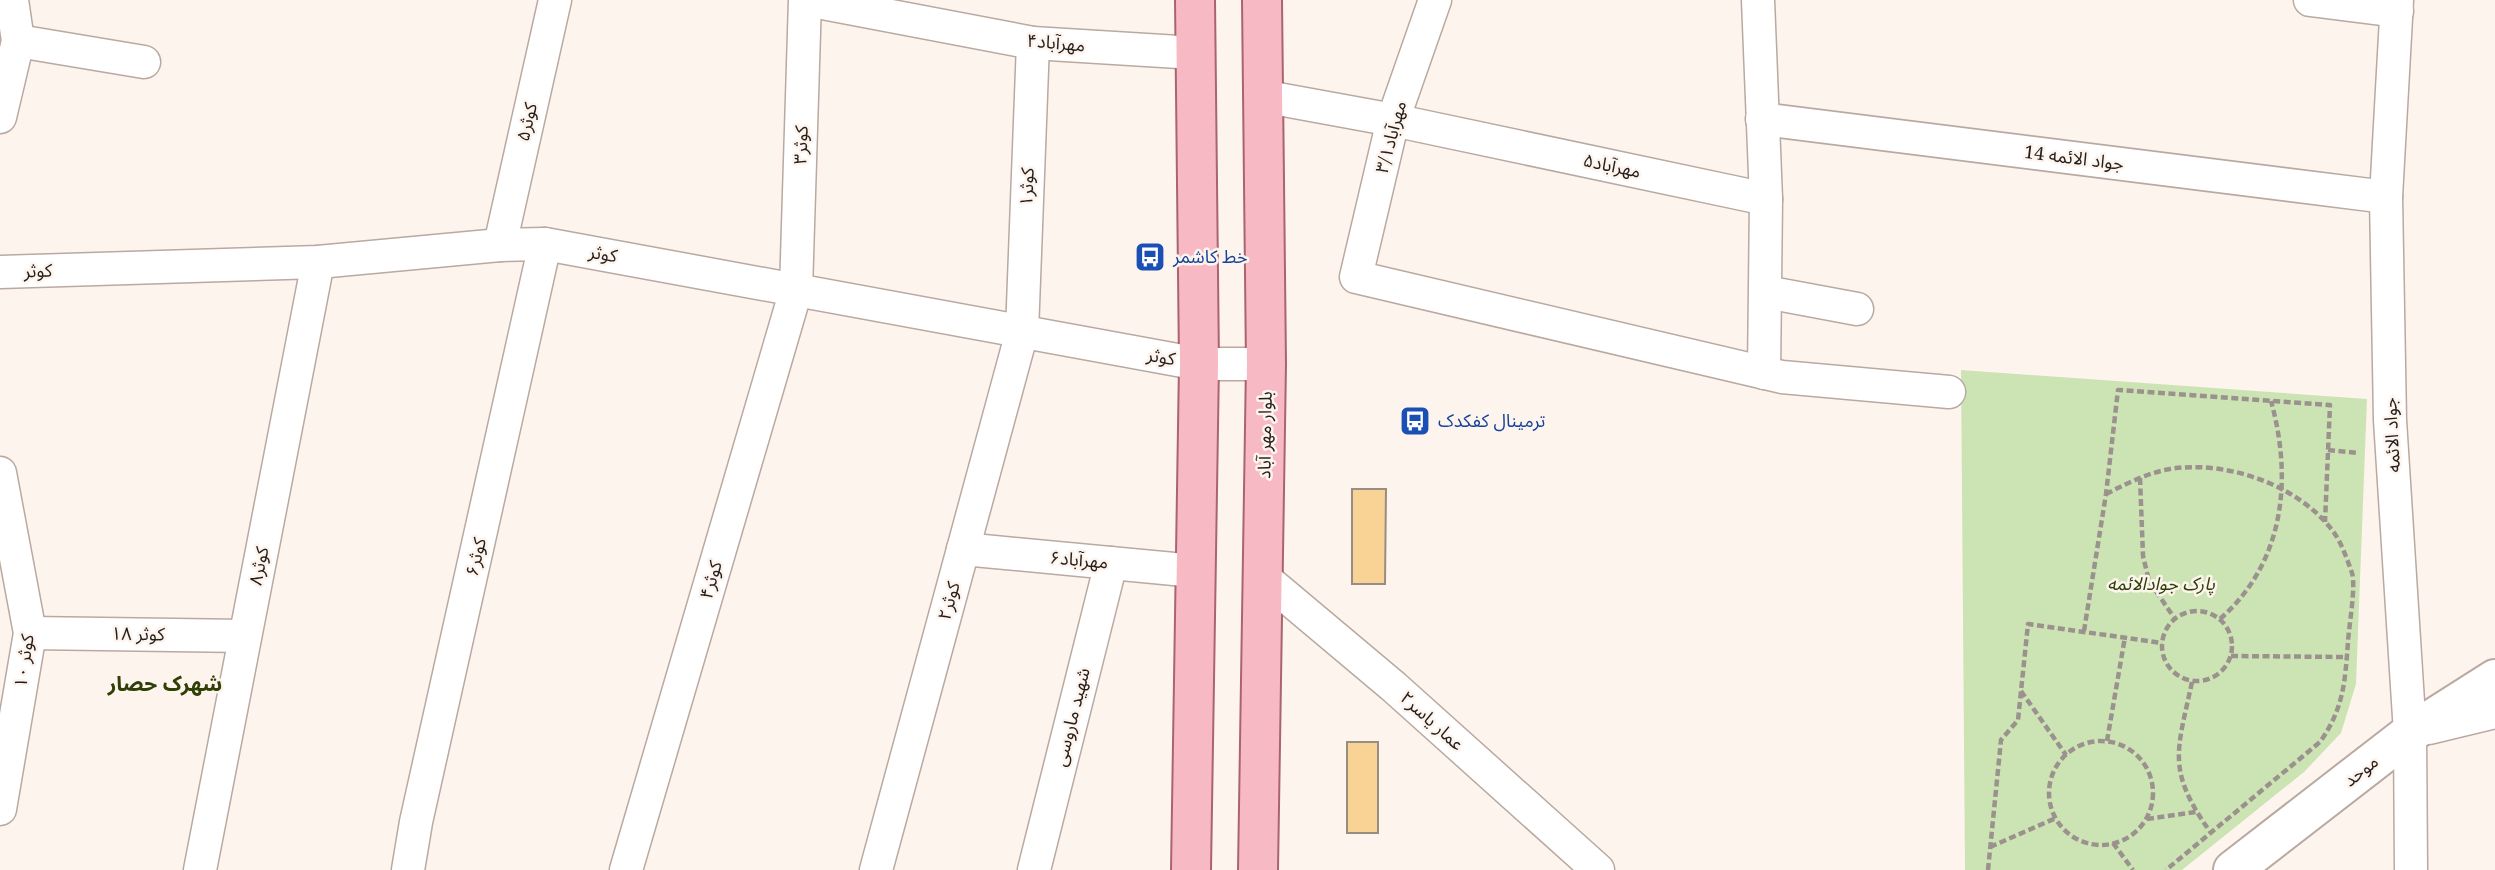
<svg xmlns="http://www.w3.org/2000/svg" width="2495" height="870" viewBox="0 0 2495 870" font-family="'Noto Serif','Noto Sans Arabic',serif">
	<rect width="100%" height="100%" fill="#fef4ee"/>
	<polygon fill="#cce4b4" points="1961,370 2367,399 2356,684 2341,733 2304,772 2182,870 1965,870"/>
	<g fill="#f9d296" stroke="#978e80" stroke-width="2">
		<polygon points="1352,489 1386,489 1385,584 1352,584"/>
		<rect x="1347" y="742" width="31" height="91"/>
	</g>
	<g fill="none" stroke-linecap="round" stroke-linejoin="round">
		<g stroke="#b9a9a0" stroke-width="35">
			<g id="minor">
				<polyline points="807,0 1033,43 1195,53"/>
				<polyline points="1435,0 1393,120 1356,277 1782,377 1949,392"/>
				<polyline points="2310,0 2397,11"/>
				<polyline points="2397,0 2386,197 2390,420 2410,733 2411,870"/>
				<polyline points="18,41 144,62"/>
				<polyline points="1262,96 1393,120 1766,199 1758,0"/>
				<polyline points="0,117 18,41 12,0"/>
				<polyline points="1762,119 2386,197"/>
				<polyline points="500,245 555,0"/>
				<polyline points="0,272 318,262 500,245 545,244 1199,364 1266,364"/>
				<polyline points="1766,292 1857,309"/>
				<polyline points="1764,373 1766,199"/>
				<polyline points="0,473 30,633 0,809"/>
				<polyline points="963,549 1195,571"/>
				<polyline points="1263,577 1394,687 1598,870"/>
				<polyline points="30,633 245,636"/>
				<polyline points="2429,728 2495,712"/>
				<polyline points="200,870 318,262"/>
				<polyline points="408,870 416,822 545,244"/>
				<polyline points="626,870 796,290 805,0"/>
				<polyline points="876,870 1022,332 1033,43"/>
				<polyline points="1034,870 1111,563"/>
			</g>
		</g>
		<g stroke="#b9a9a0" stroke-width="42">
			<polyline id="tertiary" points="2233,870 2410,733 2495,679"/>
		</g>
		<g stroke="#a96470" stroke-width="42">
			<g id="primary">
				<polyline points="1191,870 1199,364 1195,0"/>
				<polyline points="1258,870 1266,364 1262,0"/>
			</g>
		</g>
		<g stroke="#9b928e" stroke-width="4.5" stroke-dasharray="7 3.5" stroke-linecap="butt">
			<polyline points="2328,450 2359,453"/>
			<polyline points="2140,478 2143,556 2149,581 2175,619"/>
			<path d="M2106 494C2126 484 2147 473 2170 469 2225 460 2297 484 2332 530 2341 541 2347 559 2352 573 2356 587 2349 625 2348 642 2345 681 2344 708 2320 742L2166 870"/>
			<circle cx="2197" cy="646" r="35"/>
			<path d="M2220 619C2284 563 2293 480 2271 401"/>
			<polyline points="2084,631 2106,494 2118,390 2330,405 2325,522"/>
			<polyline points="2231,656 2347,657"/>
			<path d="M2192 682C2177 752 2166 770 2211 833"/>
			<polyline points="2021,691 2066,755"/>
			<polyline points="2107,741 2125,637"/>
			<circle cx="2101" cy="793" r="52"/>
			<polyline points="2147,819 2196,812"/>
			<polyline points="2113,843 2133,870"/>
			<polyline points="1990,847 2056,818"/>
			<polyline points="1988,870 2001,740 2018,720 2028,624 2162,643"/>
		</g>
		<use href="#minor" stroke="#fff" stroke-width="32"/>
		<use href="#tertiary" stroke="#fff" stroke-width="38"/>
		<use href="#primary" stroke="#f7b9c4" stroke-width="38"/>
	</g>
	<defs>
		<g id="bus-square" transform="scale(1.575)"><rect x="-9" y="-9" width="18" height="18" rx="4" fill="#1a4fb4" stroke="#fef4ee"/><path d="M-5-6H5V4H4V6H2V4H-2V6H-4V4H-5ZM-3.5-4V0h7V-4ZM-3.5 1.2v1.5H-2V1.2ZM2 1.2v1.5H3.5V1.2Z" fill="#fff"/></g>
	</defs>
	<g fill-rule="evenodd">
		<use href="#bus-square" x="1150" y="257"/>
		<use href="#bus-square" x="1415" y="421"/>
	</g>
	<g text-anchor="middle" stroke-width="5" stroke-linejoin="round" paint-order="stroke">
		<g font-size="18" fill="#241e1b" stroke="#fef4ee">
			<text transform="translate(1056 43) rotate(5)" y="6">مهرآباد۴</text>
			<text transform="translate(527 122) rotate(-77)" y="6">کوثر۵</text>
			<text transform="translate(1391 137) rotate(-75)" y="6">مهرآباد۳/۱</text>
			<text transform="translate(801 145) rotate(-88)" y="6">کوثر۳</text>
			<text transform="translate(2074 158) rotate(7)" y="6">جواد الائمه 14</text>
			<text transform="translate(1612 166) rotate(12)" y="6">مهرآباد۵</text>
			<text transform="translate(1027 187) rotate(-88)" y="6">کوثر۱</text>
			<text transform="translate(603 254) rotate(10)" y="6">کوثر</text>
			<text transform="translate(38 271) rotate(-2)" y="6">کوثر</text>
			<text transform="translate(1161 357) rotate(10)" y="6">کوثر</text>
			<text transform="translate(1265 435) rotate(-89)" y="6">بلوار مهر آباد</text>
			<text transform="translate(2392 435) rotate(-93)" y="6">جواد الائمه</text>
			<text transform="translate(476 557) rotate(-77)" y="6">کوثر۶</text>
			<text transform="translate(1079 560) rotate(5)" y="6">مهرآباد۶</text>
			<text transform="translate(259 566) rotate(-79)" y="6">کوثر۸</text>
			<text transform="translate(711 580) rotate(-74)" y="6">کوثر۴</text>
			<text transform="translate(949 601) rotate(-75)" y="6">کوثر۲</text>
			<text transform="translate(138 634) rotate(1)" y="6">کوثر ۱۸</text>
			<text transform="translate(24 661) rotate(-82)" y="6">کوثر ۱۰</text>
			<text transform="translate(1072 717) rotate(-76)" y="6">شهید ماروسی</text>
			<text transform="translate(1432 721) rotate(42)" y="6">عمار یاسر۲</text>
			<text transform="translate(2361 771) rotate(-38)" y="6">موحد</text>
		</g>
		<g font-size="18" fill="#164399" stroke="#fef4ee" text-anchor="start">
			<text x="1173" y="263">خط کاشمر</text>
			<text x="1438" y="427">ترمینال کفکدک</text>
		</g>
		<g font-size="18" font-style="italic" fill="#2a4006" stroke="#fef4ee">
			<text x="2161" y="590">پارک جوادالائمه</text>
		</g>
		<g font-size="21" font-weight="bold" fill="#2f3f06" stroke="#fef4ee">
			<text x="165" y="691">شهرک حصار</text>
		</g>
	</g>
</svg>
